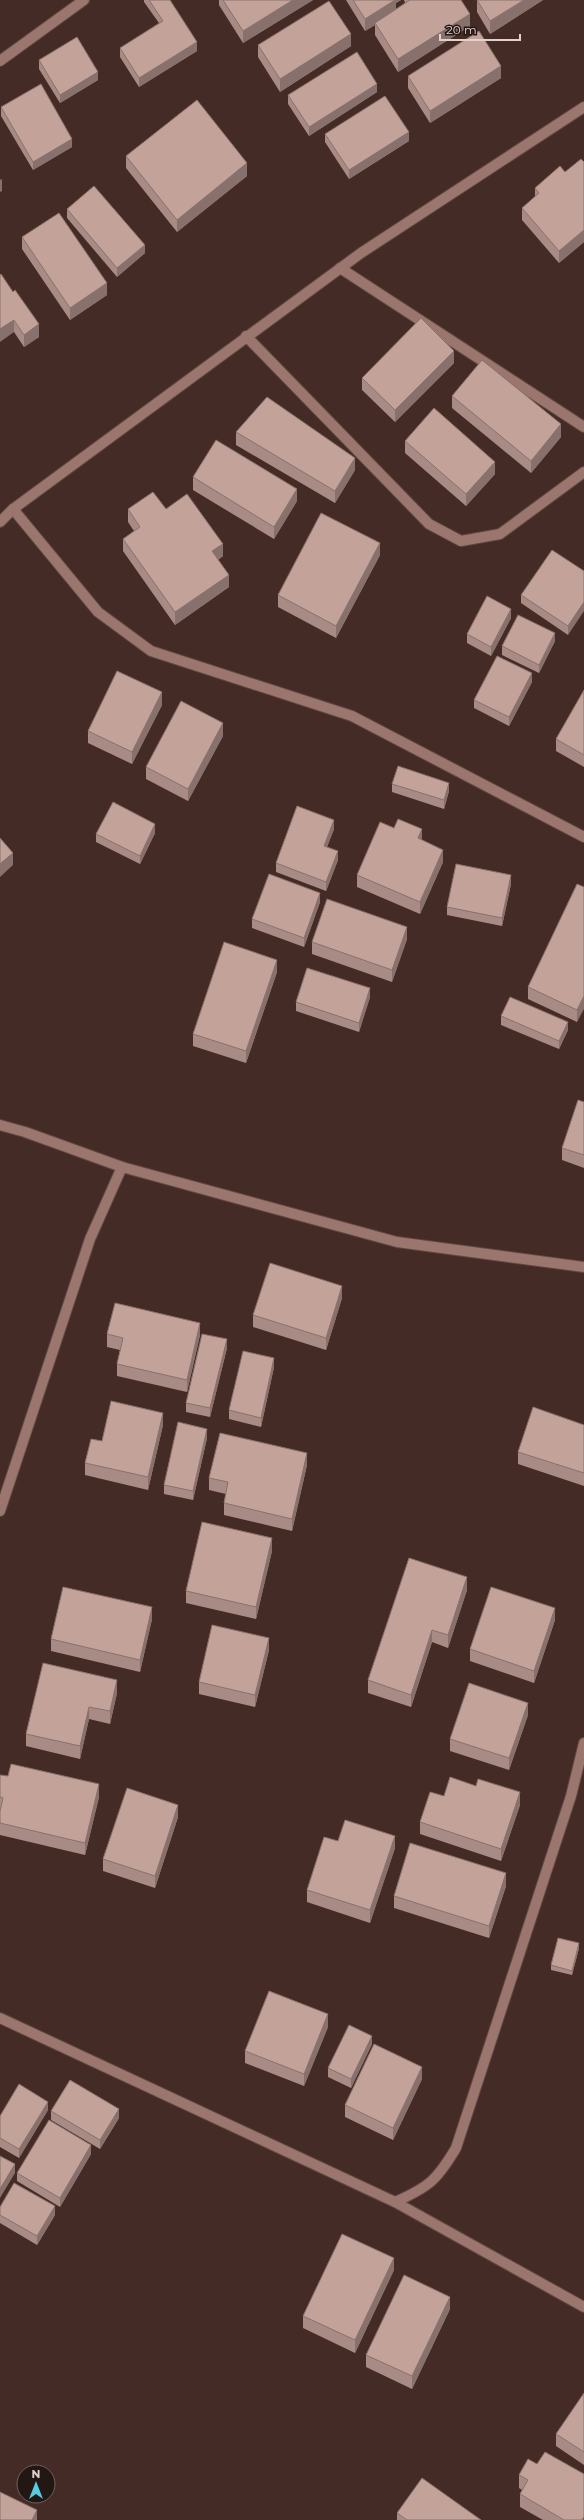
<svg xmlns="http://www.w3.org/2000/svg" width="584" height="2520" viewBox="0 0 584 2520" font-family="Montserrat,sans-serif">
	<rect width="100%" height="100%" fill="#452b25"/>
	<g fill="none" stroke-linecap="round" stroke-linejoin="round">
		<g stroke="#614943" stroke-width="12">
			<g id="minor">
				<polyline points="0,61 84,0"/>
				<polyline points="340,268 584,427"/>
				<polyline points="246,336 429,524 461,541 500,534 584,472"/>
				<polyline points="13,509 98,612 151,651 352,716 584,837"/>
				<polyline points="0,522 13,509 361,253 584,107"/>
				<polyline points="0,1125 25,1132 122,1167"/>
				<polyline points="0,1511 90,1239 122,1167 397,1242 584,1267"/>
				<polyline points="0,2018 395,2202 584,2307"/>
				<path d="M395 2202C429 2187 437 2180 456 2148L571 1796 584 1743"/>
			</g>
		</g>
		<use href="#minor" stroke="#9b766e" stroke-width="10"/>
	</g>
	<g fill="#a88b84">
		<polygon points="144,0 170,0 197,51 139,87 120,57 120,48 159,23 144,2"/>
		<polygon points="219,0 313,0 243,43 219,5"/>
		<polygon points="346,0 401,0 396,3 396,9 405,3 404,0 461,0 470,26 398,72 375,35 375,25 365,31"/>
		<polygon points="477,0 543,0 490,34 477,12"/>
		<polygon points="258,45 351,46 280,92 258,57"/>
		<polygon points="39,60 98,80 60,103 39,69"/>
		<polygon points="408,76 501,78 430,123 408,88"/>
		<polygon points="377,92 309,136 288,104 288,95"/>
		<polygon points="1,107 72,147 33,170 1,116"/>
		<polygon points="325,134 409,141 349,179 325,142"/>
		<polygon points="126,156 247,176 177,232 126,168"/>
		<polygon points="584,162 584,242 559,263 522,220 522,208 535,197 535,188 565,172"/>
		<polygon points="67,209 145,253 117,277 67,218"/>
		<polygon points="22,237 107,295 70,320 22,249"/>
		<polygon points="0,275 39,337 24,347 14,332"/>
		<polygon points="454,363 395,422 362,390 362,378"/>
		<polygon points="452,396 561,437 531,473 452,408"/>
		<polygon points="236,432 355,470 335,503 236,445"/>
		<polygon points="405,441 495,474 466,506 405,453"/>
		<polygon points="193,477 297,501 274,539 193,490"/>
		<polygon points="128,509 166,509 223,556 218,560 229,587 175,625 123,551 123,539 134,531 128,522"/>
		<polygon points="380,555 336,638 278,607 278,595"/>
		<polygon points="584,571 568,635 521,603 521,595"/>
		<polygon points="511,618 491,656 467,643 467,634"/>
		<polygon points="555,641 539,673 502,655 502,646"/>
		<polygon points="532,682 509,726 474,708 474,700"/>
		<polygon points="584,690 584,767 556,751 556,739"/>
		<polygon points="162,705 132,764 88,743 88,731"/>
		<polygon points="223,736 188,801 146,779 146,767"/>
		<polygon points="392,784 449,791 444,809 392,792"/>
		<polygon points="334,829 327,847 338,860 326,891 276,872 276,863"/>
		<polygon points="155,833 140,864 96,842 96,834"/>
		<polygon points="443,862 420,914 357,887 357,875"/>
		<polygon points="511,884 502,926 447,915 447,907"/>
		<polygon points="584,887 577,1022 528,999 528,987"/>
		<polygon points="320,902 304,947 252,928 252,919"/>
		<polygon points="407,939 392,982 312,954 312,942"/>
		<polygon points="277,972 246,1063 193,1046 193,1034"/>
		<polygon points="370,997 359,1032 296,1011 296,1002"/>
		<polygon points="501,1016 568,1030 559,1049 501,1025"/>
		<polygon points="584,1102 584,1168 562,1160 562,1148"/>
		<polygon points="342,1298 326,1350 253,1327 253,1315"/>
		<polygon points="107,1334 200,1335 187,1392 117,1376 117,1364 120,1350 107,1347"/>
		<polygon points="227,1348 210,1417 186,1412 186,1403"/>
		<polygon points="274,1367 261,1427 229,1419 229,1410"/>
		<polygon points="163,1425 148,1490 85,1475 85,1463 102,1441"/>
		<polygon points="584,1425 584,1486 518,1464 518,1452"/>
		<polygon points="207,1438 193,1500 164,1494 164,1485"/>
		<polygon points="307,1465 292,1531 224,1515 224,1503 226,1494 209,1490 209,1478"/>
		<polygon points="272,1551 256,1619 186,1603 186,1591"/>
		<polygon points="467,1590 448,1648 432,1642 411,1707 368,1693 368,1680"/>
		<polygon points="152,1619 140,1672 51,1651 51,1639"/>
		<polygon points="555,1620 534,1683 470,1661 470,1649"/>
		<polygon points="269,1650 255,1707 199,1694 199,1682"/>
		<polygon points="117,1693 110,1724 89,1719 80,1759 26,1746 26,1734"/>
		<polygon points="528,1715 509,1770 450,1751 450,1739"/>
		<polygon points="0,1775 99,1797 85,1855 0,1835"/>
		<polygon points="444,1796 520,1805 501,1861 420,1834 420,1822"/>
		<polygon points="178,1817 155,1888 103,1871 103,1859"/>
		<polygon points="338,1841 395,1848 370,1923 307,1902 307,1890"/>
		<polygon points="506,1886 489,1938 394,1908 394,1896"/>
		<polygon points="579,1948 572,1975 551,1970 551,1965"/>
		<polygon points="328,2027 304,2086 245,2063 245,2051"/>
		<polygon points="372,2044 351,2088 328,2077 328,2068"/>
		<polygon points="422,2079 393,2140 345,2117 345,2105"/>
		<polygon points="48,2110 19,2158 0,2147 0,2116"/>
		<polygon points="51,2111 119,2118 100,2149 51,2120"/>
		<polygon points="91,2154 60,2207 17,2181 17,2173"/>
		<polygon points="0,2207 55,2215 37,2245 0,2223"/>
		<polygon points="394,2270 355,2353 303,2328 303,2316"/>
		<polygon points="450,2309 412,2389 366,2367 366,2355"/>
		<polygon points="584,2393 584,2465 556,2446 556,2434"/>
		<polygon points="528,2459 584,2520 543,2520 520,2507 520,2494 522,2490 519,2488 519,2475"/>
		<polygon points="397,2513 481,2520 397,2520"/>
	</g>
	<g fill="#88716c">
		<polygon points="293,0 313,0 243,43 243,31"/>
		<polygon points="392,0 401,0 396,3 396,11 375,23 375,25 365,31 365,19"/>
		<polygon points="524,0 543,0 490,34 490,21"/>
		<polygon points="470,14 470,26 398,72 398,59"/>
		<polygon points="351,34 351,46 280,92 280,79"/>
		<polygon points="197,42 197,51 139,87 139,78"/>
		<polygon points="501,66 501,78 430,123 430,111"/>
		<polygon points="98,72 98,80 60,103 60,95"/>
		<polygon points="377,84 377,92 309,136 309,127"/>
		<polygon points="409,132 409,141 349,179 349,170"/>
		<polygon points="72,139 72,147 33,170 33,162"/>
		<polygon points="247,163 247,176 177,232 177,220"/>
		<polygon points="2,179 2,191 0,192 0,180"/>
		<polygon points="584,230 584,242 559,263 559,251"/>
		<polygon points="145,245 145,253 117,277 117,268"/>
		<polygon points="107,283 107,295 70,320 70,308"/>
		<polygon points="14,320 14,332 0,342 0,329"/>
		<polygon points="39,324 39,337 24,347 24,335"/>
		<polygon points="454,351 454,363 395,422 395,410"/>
		<polygon points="561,424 561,437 531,473 531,461"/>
		<polygon points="355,458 355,470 335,503 335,491"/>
		<polygon points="495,462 495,474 466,506 466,494"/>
		<polygon points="297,489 297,501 274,539 274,527"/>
		<polygon points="380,543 380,555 336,638 336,626"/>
		<polygon points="223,544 223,556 212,564 212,551"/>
		<polygon points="229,575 229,587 175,625 175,612"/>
		<polygon points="584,602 584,611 568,635 568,626"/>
		<polygon points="511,609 511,618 491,656 491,647"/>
		<polygon points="555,633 555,641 539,673 539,665"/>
		<polygon points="532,673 532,682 509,726 509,717"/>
		<polygon points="162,692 162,705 132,764 132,752"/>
		<polygon points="223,723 223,736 188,801 188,789"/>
		<polygon points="449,783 449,791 444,809 444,800"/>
		<polygon points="334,820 334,829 324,855 324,846"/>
		<polygon points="155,824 155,833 140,864 140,856"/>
		<polygon points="422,829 422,841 418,838"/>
		<polygon points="443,850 443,862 420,914 420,902"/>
		<polygon points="338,851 338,860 326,891 326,882"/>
		<polygon points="13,853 13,865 0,877 0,864"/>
		<polygon points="511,875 511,884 502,926 502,918"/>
		<polygon points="320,893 320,902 304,947 304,938"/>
		<polygon points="407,927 407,939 392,982 392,970"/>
		<polygon points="277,960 277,972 246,1063 246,1051"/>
		<polygon points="370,988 370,997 359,1032 359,1023"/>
		<polygon points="584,996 584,1009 577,1022 577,1010"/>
		<polygon points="568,1022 568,1030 559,1049 559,1041"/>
		<polygon points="342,1286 342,1298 326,1350 326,1338"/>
		<polygon points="200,1323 200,1335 187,1392 187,1380"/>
		<polygon points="227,1339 227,1348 210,1417 210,1408"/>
		<polygon points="274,1358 274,1367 261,1427 261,1418"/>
		<polygon points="163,1413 163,1425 148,1490 148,1477"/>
		<polygon points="207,1429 207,1438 193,1500 193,1491"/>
		<polygon points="307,1453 307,1465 292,1531 292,1519"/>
		<polygon points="272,1538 272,1551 256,1619 256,1607"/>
		<polygon points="467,1577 467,1590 448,1648 448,1635"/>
		<polygon points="152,1607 152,1619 140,1672 140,1660"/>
		<polygon points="555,1608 555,1620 534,1683 534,1671"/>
		<polygon points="432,1630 432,1642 411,1707 411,1695"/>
		<polygon points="269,1638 269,1650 255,1707 255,1695"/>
		<polygon points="117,1680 117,1693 110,1724 110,1711"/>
		<polygon points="528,1703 528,1715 509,1770 509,1758"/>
		<polygon points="89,1707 89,1719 80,1759 80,1746"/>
		<polygon points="99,1784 99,1797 85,1855 85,1843"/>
		<polygon points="520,1792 520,1805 501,1861 501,1849"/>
		<polygon points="178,1805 178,1817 155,1888 155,1876"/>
		<polygon points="395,1836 395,1848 370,1923 370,1910"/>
		<polygon points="506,1873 506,1886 489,1938 489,1926"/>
		<polygon points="579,1943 579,1948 572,1975 572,1971"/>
		<polygon points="328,2014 328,2027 304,2086 304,2074"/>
		<polygon points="372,2036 372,2044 351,2088 351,2079"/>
		<polygon points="422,2067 422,2079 393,2140 393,2128"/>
		<polygon points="48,2102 48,2110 19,2158 19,2149"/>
		<polygon points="119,2109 119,2118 100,2149 100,2140"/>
		<polygon points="91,2145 91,2154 60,2207 60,2198"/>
		<polygon points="15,2164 15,2173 0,2198 0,2189"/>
		<polygon points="55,2206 55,2215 37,2245 37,2236"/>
		<polygon points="394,2258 394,2270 355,2353 355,2340"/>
		<polygon points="450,2297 450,2309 412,2389 412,2376"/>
		<polygon points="37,2510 37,2520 32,2520"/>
	</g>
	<g fill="#c3a29a" stroke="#88716c">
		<polygon points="149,0 170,0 197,42 139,78 120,48 163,21"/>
		<polygon points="223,0 293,0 243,31"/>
		<polygon points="353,0 395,0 365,19"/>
		<polygon points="410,0 461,0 470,14 398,59 375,23"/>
		<polygon points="477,0 524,0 490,21"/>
		<polygon points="329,1 351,34 280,79 258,45"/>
		<polygon points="479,31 501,66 430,111 408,76"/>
		<polygon points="77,37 98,72 60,95 39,60"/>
		<polygon points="357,52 377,84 309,127 288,95"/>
		<polygon points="41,84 72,139 33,162 1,107"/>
		<polygon points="385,96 409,132 349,170 325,134"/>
		<polygon points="197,100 247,163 177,220 126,156"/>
		<polygon points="581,159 584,162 584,230 559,251 522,208 539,193 535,188 560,166 565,172"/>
		<polygon points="94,186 145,245 117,268 67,209"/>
		<polygon points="59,213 107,283 70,308 22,237"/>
		<polygon points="1,274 13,292 15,290 39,324 24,335 14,320 0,329 0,275"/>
		<polygon points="421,318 454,351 395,410 362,378"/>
		<polygon points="482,360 561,424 531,461 452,396"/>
		<polygon points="267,397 355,458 335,491 236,432"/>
		<polygon points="434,408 495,462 466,494 405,441"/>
		<polygon points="216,440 297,489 274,527 193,477"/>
		<polygon points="153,492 166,509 187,494 223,544 212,551 229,575 175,612 123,539 140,527 128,509"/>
		<polygon points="321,513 380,543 336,626 278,595"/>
		<polygon points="552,550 584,571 584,602 568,626 521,595"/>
		<polygon points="487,596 511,609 491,647 467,634"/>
		<polygon points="518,615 555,633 539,665 502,646"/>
		<polygon points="497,656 532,673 509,717 474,700"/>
		<polygon points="117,671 162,692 132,752 88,731"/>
		<polygon points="584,690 584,755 556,739"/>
		<polygon points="181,701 223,723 188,789 146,767"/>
		<polygon points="398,766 449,783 444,800 392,784"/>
		<polygon points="113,802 155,824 140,856 96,834"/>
		<polygon points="297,806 334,820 324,846 338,851 326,882 276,863"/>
		<polygon points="398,819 422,829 418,838 443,850 420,902 357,875 380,822 394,828"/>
		<polygon points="0,838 13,853 0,864"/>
		<polygon points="456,864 511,875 502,918 447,907"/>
		<polygon points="269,874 320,893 304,938 252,919"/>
		<polygon points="577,884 584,887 584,996 577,1010 528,987"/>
		<polygon points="327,899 407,927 392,970 312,942"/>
		<polygon points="224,942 277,960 246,1051 193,1034"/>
		<polygon points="307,968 370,988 359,1023 296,1002"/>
		<polygon points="510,997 568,1022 559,1041 501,1016"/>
		<polygon points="578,1100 584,1102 584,1155 562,1148"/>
		<polygon points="270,1263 342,1286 326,1338 253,1315"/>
		<polygon points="115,1303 200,1323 187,1380 117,1364 123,1338 107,1334"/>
		<polygon points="202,1334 227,1339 210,1408 186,1403"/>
		<polygon points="243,1351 274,1358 261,1418 229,1410"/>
		<polygon points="111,1401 163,1413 148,1477 85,1463 91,1439 102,1441"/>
		<polygon points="533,1407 584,1425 584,1473 518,1452"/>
		<polygon points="178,1422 207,1429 193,1491 164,1485"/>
		<polygon points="220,1433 307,1453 292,1519 224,1503 228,1482 209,1478"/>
		<polygon points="202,1522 272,1538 256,1607 186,1591"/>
		<polygon points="409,1558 467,1577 448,1635 432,1630 411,1695 368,1680"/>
		<polygon points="63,1587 152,1607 140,1660 51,1639"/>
		<polygon points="491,1587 555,1608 534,1671 470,1649"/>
		<polygon points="212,1625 269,1638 255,1695 199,1682"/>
		<polygon points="43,1663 117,1680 110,1711 89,1707 80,1746 26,1734"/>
		<polygon points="469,1683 528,1703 509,1758 450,1739"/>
		<polygon points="11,1764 99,1784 85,1843 0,1823 0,1811 3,1798 0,1797 0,1775 8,1776"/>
		<polygon points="450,1777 476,1786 478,1779 520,1792 501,1849 420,1822 430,1792 444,1796"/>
		<polygon points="127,1788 178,1805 155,1876 103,1859"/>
		<polygon points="345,1820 395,1836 370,1910 307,1890 324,1837 338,1841"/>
		<polygon points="410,1843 506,1873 489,1926 394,1896"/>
		<polygon points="558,1938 579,1943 572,1971 551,1965"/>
		<polygon points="269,1991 328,2014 304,2074 245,2051"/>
		<polygon points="349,2025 372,2036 351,2079 328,2068"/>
		<polygon points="374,2044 422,2067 393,2128 345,2105"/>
		<polygon points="70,2080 119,2109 100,2140 51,2111"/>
		<polygon points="19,2084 48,2102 19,2149 0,2138 0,2116"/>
		<polygon points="49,2120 91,2145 60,2198 17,2173"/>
		<polygon points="0,2156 15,2164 0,2189"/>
		<polygon points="14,2183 55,2206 37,2236 0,2215 0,2207"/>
		<polygon points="342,2234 394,2258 355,2340 303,2316"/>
		<polygon points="404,2275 450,2297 412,2376 366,2355"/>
		<polygon points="584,2393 584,2452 556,2434"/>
		<polygon points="545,2452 584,2474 584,2517 582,2520 564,2520 520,2494 528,2480 519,2475 528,2459 537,2464"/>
		<polygon points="422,2478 481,2520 407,2520 397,2513"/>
		<polygon points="0,2492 37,2510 32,2520 0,2520"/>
	</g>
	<g transform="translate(36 2484)"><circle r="19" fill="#231714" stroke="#6f615e"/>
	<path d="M0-3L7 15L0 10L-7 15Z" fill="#55cae0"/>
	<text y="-6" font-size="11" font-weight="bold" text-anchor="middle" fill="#e2d1cd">N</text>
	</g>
	<path d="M440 34v6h80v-6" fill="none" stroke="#e2d1cd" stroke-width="2"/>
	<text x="446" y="34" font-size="12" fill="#e2d1cd" stroke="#231714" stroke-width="3" paint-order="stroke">20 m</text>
</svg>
